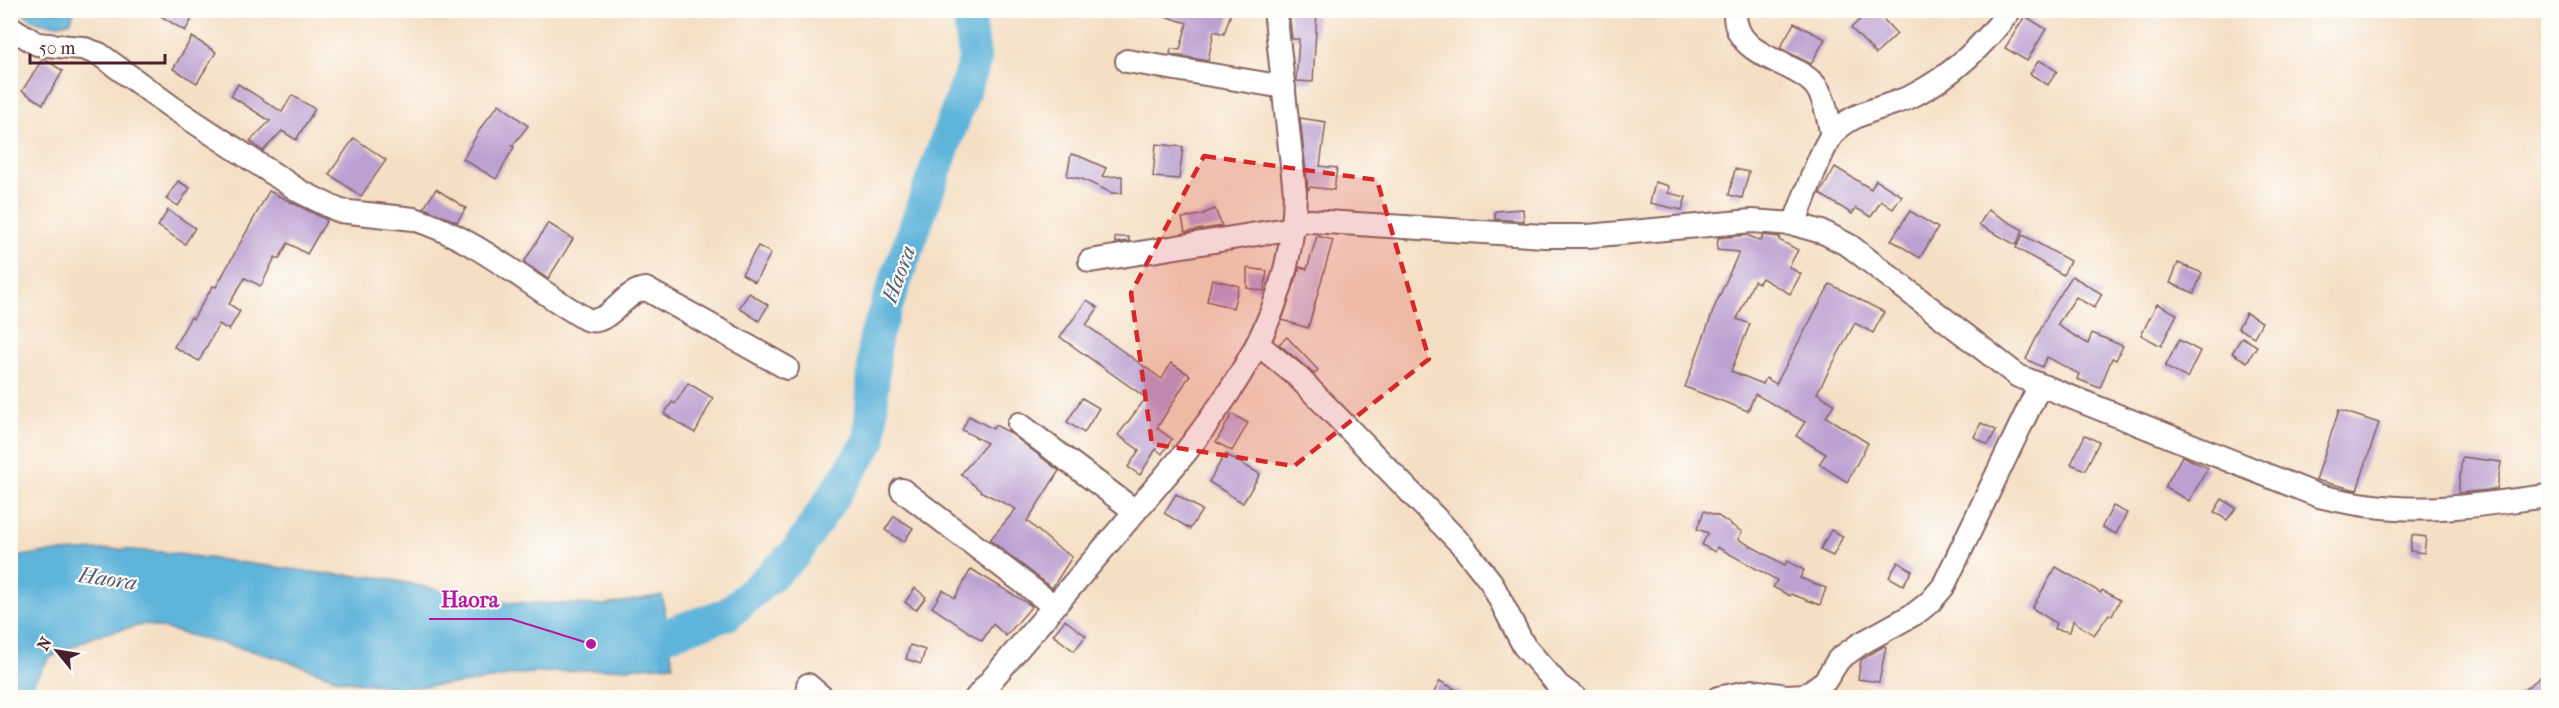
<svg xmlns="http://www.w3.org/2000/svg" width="2559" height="708" viewBox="0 0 2559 708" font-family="'IM FELL French Canon',serif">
	<rect width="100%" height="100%" fill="#fdfcf7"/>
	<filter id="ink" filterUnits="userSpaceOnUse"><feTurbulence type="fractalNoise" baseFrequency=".0167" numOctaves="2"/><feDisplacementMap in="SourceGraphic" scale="12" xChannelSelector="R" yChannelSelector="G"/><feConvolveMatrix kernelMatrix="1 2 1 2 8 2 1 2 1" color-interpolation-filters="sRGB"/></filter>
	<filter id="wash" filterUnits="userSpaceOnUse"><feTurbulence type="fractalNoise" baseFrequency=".008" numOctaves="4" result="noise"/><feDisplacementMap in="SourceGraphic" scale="24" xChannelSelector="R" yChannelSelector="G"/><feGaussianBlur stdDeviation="1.35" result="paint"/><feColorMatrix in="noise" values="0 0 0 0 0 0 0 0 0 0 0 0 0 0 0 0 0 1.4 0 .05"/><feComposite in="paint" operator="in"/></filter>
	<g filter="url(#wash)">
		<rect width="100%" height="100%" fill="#f4dfc4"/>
		<g fill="#5eb4da" stroke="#546a82" stroke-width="1.5">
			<path d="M19 11H74L71 21C52 29 35 23 19 11Z"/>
			<polygon points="118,549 162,552 328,574 378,577 495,602 606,605 662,595 673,665 519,674 467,683 402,688 341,680 275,657 146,624 97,635 49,658 24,697 11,697 11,558 41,553"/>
		</g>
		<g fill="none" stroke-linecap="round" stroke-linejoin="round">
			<polyline stroke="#5eb4da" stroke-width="33" points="626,644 638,644 728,614 796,553 870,440 875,338 975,60 968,10"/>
		</g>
		<g id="blocks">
			<g fill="#bba0d1">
				<polygon points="151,10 197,10 185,31"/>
				<polygon points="1159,10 1232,10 1224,34 1214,31 1208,61 1170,54 1171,49 1180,50 1187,23 1158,14"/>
				<polygon points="1289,10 1317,12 1313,82 1296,81 1299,39 1292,39"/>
				<polygon points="1870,10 1875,10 1897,34 1876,54 1851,28"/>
				<polygon points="2025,16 2046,29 2027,61 2005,48"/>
				<polygon points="1794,23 1825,39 1811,64 1780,48"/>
				<polygon points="192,37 216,52 197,83 173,69"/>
				<polygon points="43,58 63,71 43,104 22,91"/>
				<polygon points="2039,60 2057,71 2048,85 2030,74"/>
				<polygon points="238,84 282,112 292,95 315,109 296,140 282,131 263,151 250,141 270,121 231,96"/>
				<polygon points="499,104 528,126 512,146 514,147 496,179 463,159 482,126"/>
				<polygon points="1300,118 1326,122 1320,166 1337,168 1334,190 1310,187 1308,190"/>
				<polygon points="354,138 386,160 361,196 329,174"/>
				<polygon points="1156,144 1183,147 1179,179 1153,177"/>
				<polygon points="1071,154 1079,156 1106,168 1102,177 1122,176 1122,193 1112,193 1082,179 1067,176"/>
				<polygon points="1835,167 1871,189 1876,180 1902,196 1893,209 1881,201 1871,217 1856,208 1852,214 1820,194"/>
				<polygon points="1735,169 1749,172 1742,198 1729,195"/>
				<polygon points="178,181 190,188 178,206 166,199"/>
				<polygon points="1655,182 1669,186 1668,193 1686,197 1682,210 1650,203"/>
				<polygon points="436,189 466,208 457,222 424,208"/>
				<polygon points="269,191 327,220 307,254 288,243 279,259 275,257 261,286 245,278 229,304 240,311 229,330 219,324 199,361 174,347 191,317 193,319 213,286 216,287"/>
				<polygon points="1215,209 1222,226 1185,232 1182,218 1200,215"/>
				<polygon points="1523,209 1524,221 1495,219 1495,211"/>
				<polygon points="168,210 195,228 185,244 158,226"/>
				<polygon points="1988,210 2023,230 2016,245 1979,225"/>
				<polygon points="1910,211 1938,228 1920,258 1891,240"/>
				<polygon points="548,223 573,239 548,279 524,262"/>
				<polygon points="1747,235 1761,241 1763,235 1780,237 1779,240 1798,250 1789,267 1801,274 1790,294 1762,278 1759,283 1754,281 1737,319 1750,324 1731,371 1763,384 1766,378 1776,384 1830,284 1884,312 1873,333 1855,323 1817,393 1834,404 1826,417 1868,443 1847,482 1819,464 1826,454 1796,436 1805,422 1755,394 1748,411 1685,387 1715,306 1739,252 1717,250 1718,238"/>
				<polygon points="2023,235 2070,261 2063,275 2016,248"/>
				<polygon points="1317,236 1333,240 1308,328 1282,320 1300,267 1307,269"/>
				<polygon points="1115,237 1129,237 1129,241 1115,243"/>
				<polygon points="758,246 771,253 755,282 742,274"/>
				<polygon points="2178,263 2202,273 2194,293 2170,283"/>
				<polygon points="1247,268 1267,271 1264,291 1247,288"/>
				<polygon points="2072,276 2102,294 2094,308 2076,297 2057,325 2088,344 2092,333 2123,346 2116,360 2112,358 2100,388 2077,379 2079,374 2047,357 2042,367 2026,359 2048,314"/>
				<polygon points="1212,279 1239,286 1233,308 1207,301"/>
				<polygon points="749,293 768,305 759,321 739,308"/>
				<polygon points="1087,300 1098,308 1086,325 1162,379 1171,363 1190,375 1157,428 1172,439 1162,454 1156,449 1140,475 1128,467 1139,450 1118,435 1146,398 1060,337"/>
				<polygon points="2157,304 2177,314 2161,346 2141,335"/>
				<polygon points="2246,313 2262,322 2254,337 2238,328"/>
				<polygon points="1287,337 1318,370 1314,374 1279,344"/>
				<polygon points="2242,337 2257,346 2247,362 2232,353"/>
				<polygon points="2179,340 2200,351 2187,378 2165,367"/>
				<polygon points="688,383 713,398 695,433 664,414 672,402 675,404"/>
				<polygon points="1082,398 1099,408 1084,433 1067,422"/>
				<polygon points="2339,410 2379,423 2357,490 2316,480"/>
				<polygon points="1232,414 1248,423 1232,451 1216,442"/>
				<polygon points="969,416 993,429 995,425 1009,432 1059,471 1027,521 1056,546 1072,557 1052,588 990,540 1016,509 982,492 961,474 987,443 962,430"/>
				<polygon points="1981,423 1996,430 1988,445 1974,437"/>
				<polygon points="2085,435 2099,442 2085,470 2071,464"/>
				<polygon points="1225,454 1260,474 1243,503 1209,482"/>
				<polygon points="2182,456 2208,468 2189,501 2165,487"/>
				<polygon points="2462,457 2501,462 2497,489 2458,493"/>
				<polygon points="1176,494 1202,510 1190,529 1164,513"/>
				<polygon points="2222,499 2236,508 2227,520 2214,512"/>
				<polygon points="2113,506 2127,513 2116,534 2102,527"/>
				<polygon points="1704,511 1718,516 1742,532 1738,539 1785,565 1787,561 1804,570 1800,578 1826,588 1820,605 1791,594 1790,596 1773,587 1777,580 1717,547 1715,552 1702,545 1708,533 1697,529"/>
				<polygon points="894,516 913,528 904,542 885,530"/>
				<polygon points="1831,530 1843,536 1833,556 1820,550"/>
				<polygon points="2412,535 2426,537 2424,553 2410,551"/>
				<polygon points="1898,562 1912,571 1903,585 1889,577"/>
				<polygon points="2056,567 2101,593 2102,590 2120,600 2112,616 2109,614 2094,635 2073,621 2070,632 2054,629 2056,623 2032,608"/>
				<polygon points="971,569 1032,606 1006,636 993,624 982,641 932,607 943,590 955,598"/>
				<polygon points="915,588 926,597 916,610 905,602"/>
				<polygon points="1065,620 1086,636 1074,651 1053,635"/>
				<polygon points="910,645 925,650 921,664 906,659"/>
				<polygon points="1884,646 1886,647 1879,682 1858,679 1861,660"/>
				<polygon points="2548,671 2548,698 2514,698"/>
				<polygon points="1440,681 1471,698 1431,698"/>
			</g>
		</g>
	</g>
	<g filter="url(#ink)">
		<use href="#blocks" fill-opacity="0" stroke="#866261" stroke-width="1.5"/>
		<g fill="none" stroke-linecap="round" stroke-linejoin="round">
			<g stroke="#866261" stroke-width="26">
				<g id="minor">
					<path d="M1735 10C1732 57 1789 59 1813 83 1825 95 1828 119 1832 135"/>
					<path d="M10 27 37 44 82 48 99 54 173 108 301 192 340 211 414 219C478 239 529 286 586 319 609 328 623 290 646 289L787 368"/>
					<polyline points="1127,61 1284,87"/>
					<path d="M1295 220 1544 236H1588L1752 221 1794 224 1825 233 1850 246 2018 376 2319 496C2345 502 2370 507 2397 508 2447 511 2499 502 2548 496"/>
					<path d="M1794 224C1804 200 1818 155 1832 135 1850 111 1889 108 1914 95 1953 75 1984 45 2010 10"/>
					<polyline points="1090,261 1294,228"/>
					<polyline points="1259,345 1297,376 1461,544 1491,582 1524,646 1559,686 1576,698"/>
					<polyline points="1019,424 1135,511"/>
					<polyline points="902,490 1054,606"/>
					<polyline points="808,685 823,698"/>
					<path d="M976 698 1185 453C1248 371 1293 300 1295 193L1275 10"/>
					<polyline points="1718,698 1753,691 1786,696 1806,695 1825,681 1839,659 1860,644 1916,613 1930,602 1943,587 2039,387"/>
				</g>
			</g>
			<use href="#minor" stroke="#fff" stroke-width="22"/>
		</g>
	</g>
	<path fill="#d62828" fill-opacity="0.2" stroke="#d62828" stroke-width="4.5" stroke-dasharray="12 8" stroke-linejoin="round" d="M1204 156 1377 180 1429 359 1294 466 1152 444 1131 293Z"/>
	<g text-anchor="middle" stroke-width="4.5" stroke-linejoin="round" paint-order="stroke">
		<g font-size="22" font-style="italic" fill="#525b71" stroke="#fdfcf7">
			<text transform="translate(898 274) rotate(-70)" y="8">Haora</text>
			<text transform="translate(108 578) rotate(8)" y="8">Haora</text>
		</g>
	</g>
	<path fill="none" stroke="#b5179e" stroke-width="2" d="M591 644L511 619H429"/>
	<circle fill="#b5179e" stroke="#fdfcf7" stroke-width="2" cx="591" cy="644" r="6"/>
	<g font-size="22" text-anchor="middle" font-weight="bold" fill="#b5179e" stroke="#fdfcf7" stroke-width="4.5" stroke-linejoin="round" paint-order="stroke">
		<text x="470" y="607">Haora</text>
	</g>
	<rect width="2559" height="708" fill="none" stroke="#fdfcf7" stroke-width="36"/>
	<g transform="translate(57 651) rotate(300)" stroke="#fdfcf7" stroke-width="4.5" paint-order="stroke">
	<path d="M0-4.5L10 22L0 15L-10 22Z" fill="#4a1f2b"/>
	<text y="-9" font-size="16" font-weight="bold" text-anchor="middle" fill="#4a1f2b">N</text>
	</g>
	<path d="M30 54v9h135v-9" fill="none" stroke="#4a1f2b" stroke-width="3"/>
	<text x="39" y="54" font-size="18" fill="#4a1f2b" stroke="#fdfcf7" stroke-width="4.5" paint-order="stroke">50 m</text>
</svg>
